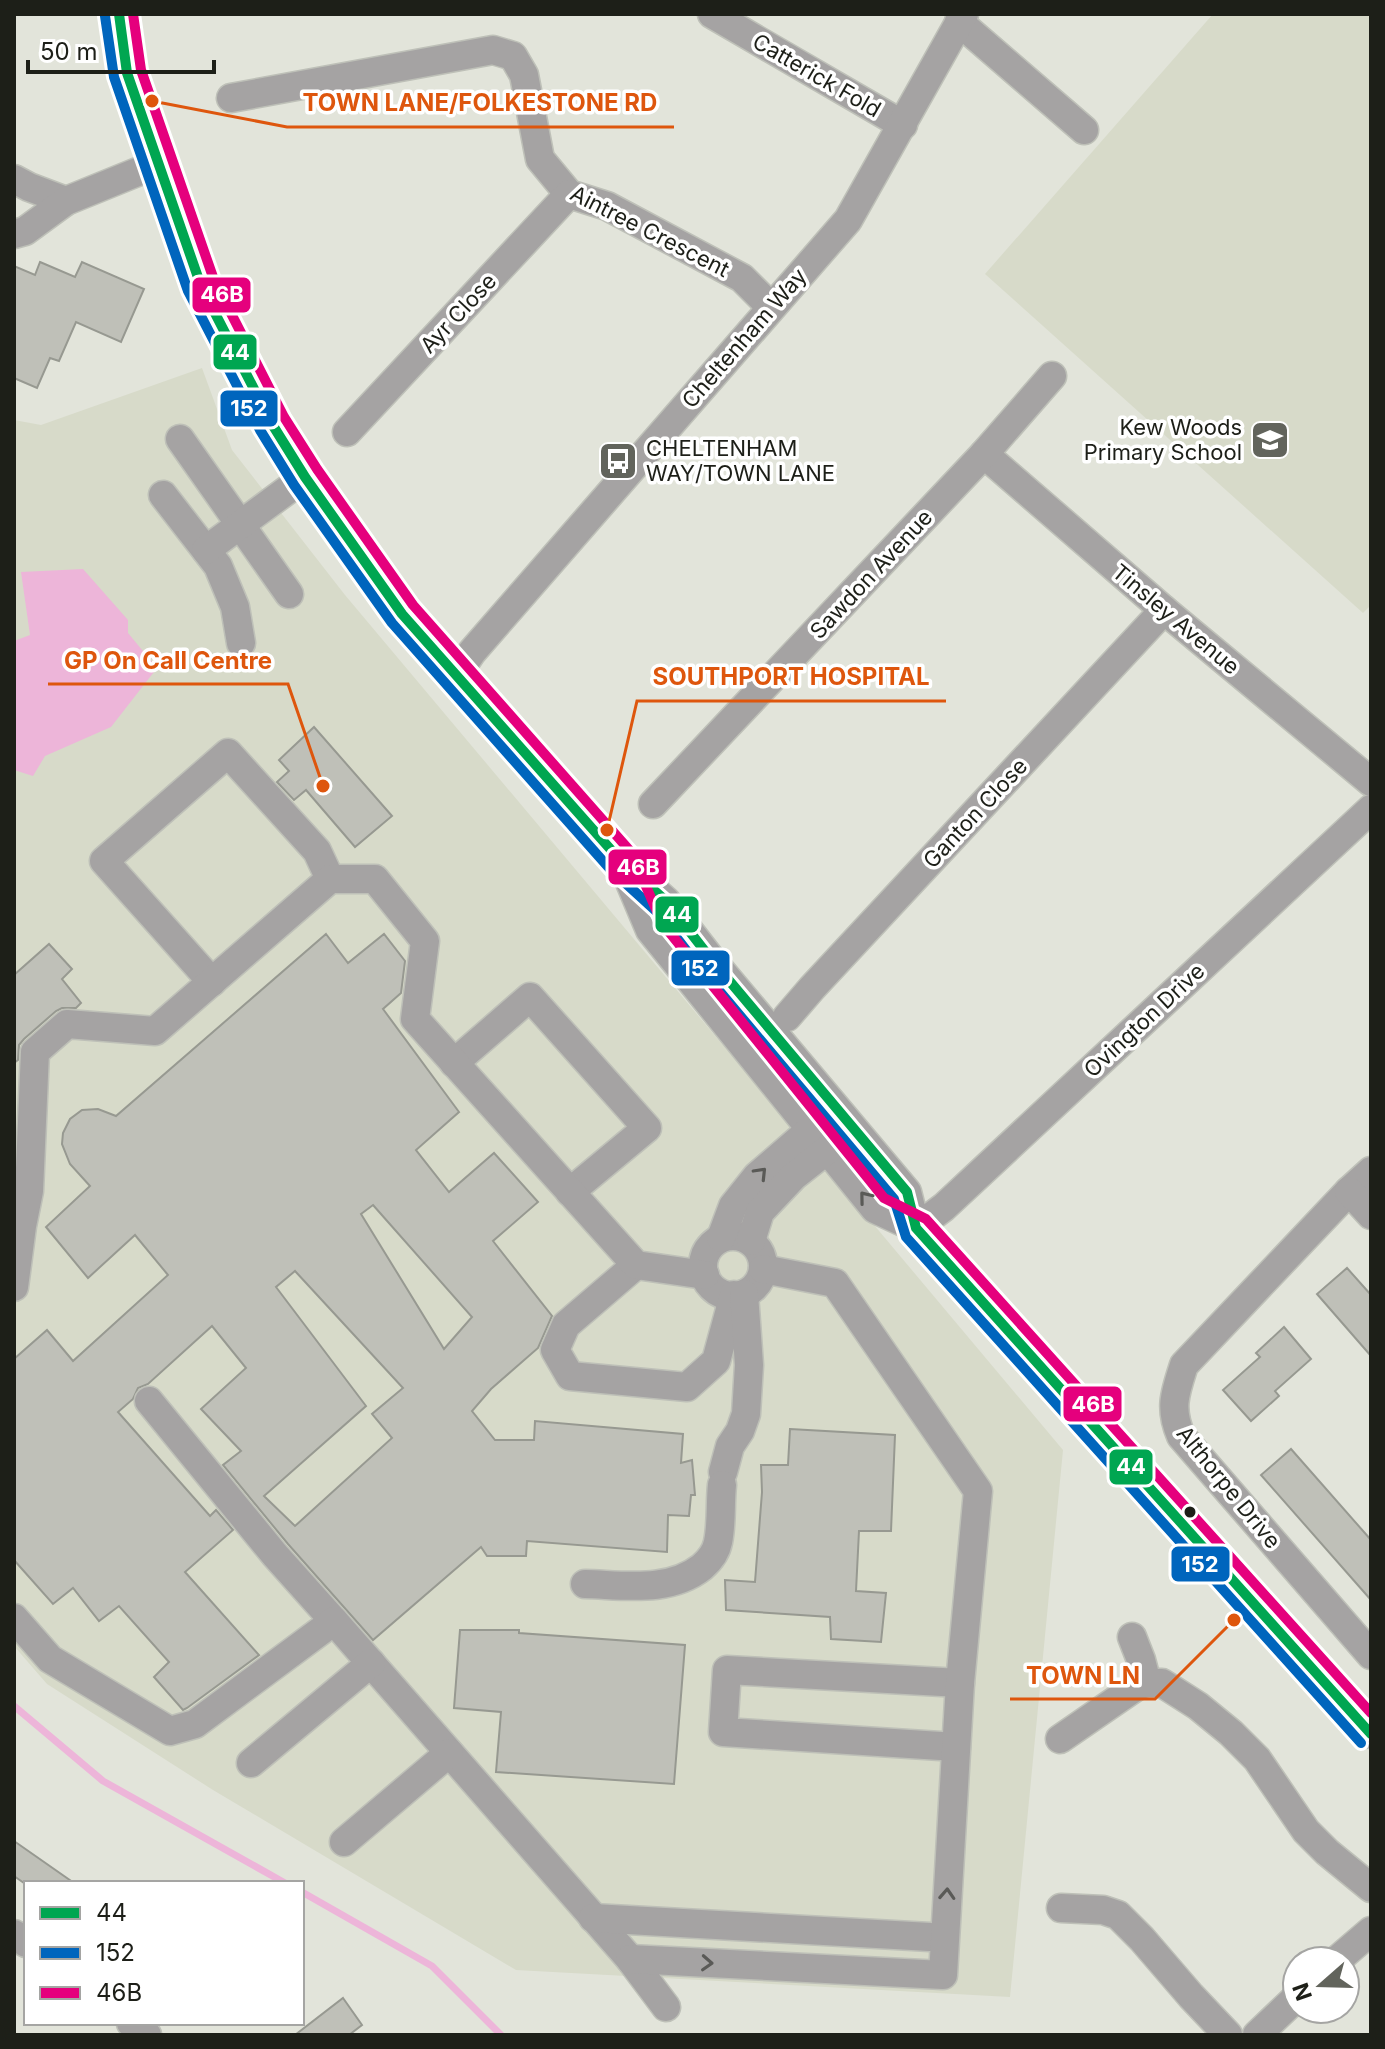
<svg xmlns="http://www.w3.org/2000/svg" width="1385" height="2049" viewBox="0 0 1385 2049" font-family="Inter,sans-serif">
	<rect width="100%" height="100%" fill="#e2e4da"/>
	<g fill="#d7dac9">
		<polygon points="1213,14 1371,14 1371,605 1363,613 985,274"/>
		<polygon points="202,368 232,450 345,595 1063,1450 1010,1997 516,1970 213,1790 47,1684 14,1646 14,420 41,425"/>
	</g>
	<polygon fill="#edb5d9" points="83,569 128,620 128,633 157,668 111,727 45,756 33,776 14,770 14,641 30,635 21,572"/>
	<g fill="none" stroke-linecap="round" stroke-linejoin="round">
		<g stroke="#edb5d9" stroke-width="7">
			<polyline points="14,1706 103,1781 285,1883"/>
			<polyline points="302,1892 432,1966 501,2035"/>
		</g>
	</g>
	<g fill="#bfc0b8" stroke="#979991" stroke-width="2" fill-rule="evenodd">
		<polygon points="40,262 75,277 82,262 144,289 121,342 76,322 59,361 50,358 37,388 14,378 14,266 35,275"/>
		<polygon points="314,727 392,816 355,847 306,790 294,800 277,782 289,771 279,760"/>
		<path d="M326 934 348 963 384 934 405 961 401 993 383 1009 459 1112 416 1150 449 1192 494 1153 538 1202 493 1241 552 1316 538 1348 491 1389 472 1411 495 1440H534L535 1421 683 1434 681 1463 692 1460 695 1495H691L689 1516 668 1515 667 1552 527 1541 526 1556H487L481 1547 373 1640 288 1544 223 1465 241 1451 201 1409 246 1368 212 1326 148 1384 138 1388 133 1399 118 1412 210 1516 216 1510 233 1530 185 1572 259 1655 187 1708 183 1710 154 1677 169 1662 119 1606 99 1621 73 1588 53 1604 14 1560V1359L47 1330 73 1361 168 1275 135 1235 88 1278 46 1227 90 1186 70 1164 62 1144 63 1133 70 1119 82 1110 98 1109 116 1116ZM373 1205 472 1317 444 1349 361 1214ZM295 1271 403 1388 372 1414 392 1438 295 1526 264 1496 366 1406 276 1287Z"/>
		<polygon points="49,944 72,969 62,979 81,1003 76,1008 62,1008 56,1011 24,1039 19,1045 18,1060 14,1063 14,975"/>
		<polygon points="1347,1268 1371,1295 1371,1356 1317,1294"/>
		<polygon points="1284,1327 1311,1359 1275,1391 1279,1396 1251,1421 1223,1390 1260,1357 1256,1353"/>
		<polygon points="790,1429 895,1435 891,1531 859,1531 856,1591 886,1593 881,1642 831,1639 830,1617 726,1610 725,1580 755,1582 762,1492 761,1465 788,1465"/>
		<polygon points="1291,1449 1371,1540 1371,1600 1261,1475"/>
		<polygon points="460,1630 519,1630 519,1633 685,1645 674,1784 496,1772 501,1712 454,1708"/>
		<polygon points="14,1841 74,1883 24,1883 14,1876"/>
		<polygon points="343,1998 362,2025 349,2035 295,2035"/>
	</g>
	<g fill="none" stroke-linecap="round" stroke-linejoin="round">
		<g stroke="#bec0b8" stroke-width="31">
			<g id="minor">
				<polyline points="119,14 127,73 144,126 201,286 272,424 305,477 402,614 620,860 666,901 711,959 907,1192 916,1228"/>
				<polyline points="712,14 903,125"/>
				<polyline points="959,22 1084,130"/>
				<polyline points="231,98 493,50 513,56 524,75 540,159 569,194 607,206 742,278 771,307"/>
				<polyline points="14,179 29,187 66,201"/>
				<polyline points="14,234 25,231 66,201 157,164"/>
				<polyline points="347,432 569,194"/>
				<polyline points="180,439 289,594"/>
				<polyline points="984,454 1164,610 1371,782"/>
				<polyline points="163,495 218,566 235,607 241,643"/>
				<polyline points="206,550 305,477"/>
				<polyline points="457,674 472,652 848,220 964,14"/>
				<polyline points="653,804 984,454 1052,376"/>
				<polyline points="624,868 650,930 875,1209 916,1228 1371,1734"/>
				<polyline points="212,982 104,861 228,753 317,851 330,879"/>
				<polyline points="787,1017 812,988 1164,610"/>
				<polyline points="454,1063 530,997 647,1128 570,1192"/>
				<path d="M1371 1171 1349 1191 1184 1365C1175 1393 1169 1408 1181 1436L1371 1655"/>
				<polyline points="1349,1191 1371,1215"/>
				<polyline points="916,1228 944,1207 1371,809"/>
				<circle cx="733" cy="1266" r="30"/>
				<polyline points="721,1238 733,1206 757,1176 825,1117"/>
				<polyline points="751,1241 760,1212 794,1176 841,1139"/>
				<polyline points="636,1265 566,1325 555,1350 570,1376 687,1387 716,1361 734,1295"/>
				<polyline points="14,1287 22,1226 29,1191 35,1052 67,1024 155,1031 330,879 375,879 425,941 415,1019 636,1265 705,1275"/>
				<polyline points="149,1401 275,1555 334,1621"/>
				<polyline points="723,1472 730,1446 740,1431 746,1414 749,1365 744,1294"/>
				<path d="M585 1584C625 1585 669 1593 702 1567 710 1560 716 1553 718 1542 722 1523 720 1503 722 1485"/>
				<polyline points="14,1618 50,1659 170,1731 195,1724 334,1621 630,1959 666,2007"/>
				<polyline points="1132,1637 1141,1660 1147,1683"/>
				<polyline points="1060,1739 1137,1686 1147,1683 1162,1683 1198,1706 1231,1733 1257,1759 1306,1831 1327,1852 1371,1888"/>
				<polyline points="956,1747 723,1732 727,1670 960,1683"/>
				<polyline points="251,1763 371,1663"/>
				<polyline points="344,1842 449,1753"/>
				<polyline points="1061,1908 1103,1910 1118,1915 1142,1939 1191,1996 1228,2035"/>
				<polyline points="593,1918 930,1937"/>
				<polyline points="14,1934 26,1943"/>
				<polyline points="630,1959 943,1975 960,1683 978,1491 835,1283 763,1269"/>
				<polyline points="1336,1961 1371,1931"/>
				<polyline points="131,2023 147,2035"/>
				<polyline points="1257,2035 1297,1997"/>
			</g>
		</g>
		<use href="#minor" stroke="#a5a3a3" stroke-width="28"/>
		<g stroke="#fff" stroke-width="16">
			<polyline id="bus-1" points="119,14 127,73 201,286 272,424 305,477 402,614 620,860 666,901 711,959 907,1192 916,1228 1371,1734"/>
		</g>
		<g stroke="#fff" stroke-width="16">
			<polyline id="bus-2" points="105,16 114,77 188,291 260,430 294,485 392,623 610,869 656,911 700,968 894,1199 906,1237 1361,1743"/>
		</g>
		<g stroke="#fff" stroke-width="16">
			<polyline id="bus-3" points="133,14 141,70 214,280 284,417 317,469 413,605 631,852 662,923 884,1198 926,1219 1371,1713"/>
		</g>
		<use href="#bus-1" stroke="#00a651" stroke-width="10"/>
		<use href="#bus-2" stroke="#0065bd" stroke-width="10"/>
		<use href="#bus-3" stroke="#e5007d" stroke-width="10"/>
	</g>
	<defs><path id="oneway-chevron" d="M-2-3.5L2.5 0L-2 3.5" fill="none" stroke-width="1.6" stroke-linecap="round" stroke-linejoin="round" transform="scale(2)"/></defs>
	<g stroke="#5a5a57">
		<use href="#oneway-chevron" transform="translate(761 1173) rotate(-46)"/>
		<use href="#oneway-chevron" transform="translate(865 1197) rotate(-129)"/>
		<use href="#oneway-chevron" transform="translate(947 1894) rotate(-87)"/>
		<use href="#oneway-chevron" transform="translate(707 1963) rotate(3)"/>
	</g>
	<defs>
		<g id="school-square" transform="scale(2)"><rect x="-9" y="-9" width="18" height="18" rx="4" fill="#62645c" stroke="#fff"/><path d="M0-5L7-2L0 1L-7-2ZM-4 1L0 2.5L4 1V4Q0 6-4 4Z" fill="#fff"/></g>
		<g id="bus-square" transform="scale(2)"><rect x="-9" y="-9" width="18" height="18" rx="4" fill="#62645c" stroke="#fff"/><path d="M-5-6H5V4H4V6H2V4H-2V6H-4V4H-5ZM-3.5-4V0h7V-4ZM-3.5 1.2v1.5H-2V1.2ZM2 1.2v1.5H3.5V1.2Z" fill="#fff"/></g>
	</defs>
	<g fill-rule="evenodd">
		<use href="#school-square" x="1270" y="440"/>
		<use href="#bus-square" x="618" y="461"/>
	</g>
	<circle fill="#1d1f18" stroke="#fff" stroke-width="3" cx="1190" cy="1512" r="7"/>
	<g text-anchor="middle" stroke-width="7" stroke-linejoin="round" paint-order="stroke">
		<g font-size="22" fill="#1d1f18" stroke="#fff">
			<text transform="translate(817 75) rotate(30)" y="8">Catterick Fold</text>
			<text transform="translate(650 231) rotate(27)" y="8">Aintree Crescent</text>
			<text transform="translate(458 313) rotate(-47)" y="8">Ayr Close</text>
			<text transform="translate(744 338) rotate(-49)" y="8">Cheltenham Way</text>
			<text transform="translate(871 574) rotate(-47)" y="8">Sawdon Avenue</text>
			<text transform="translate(1176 619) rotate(40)" y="8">Tinsley Avenue</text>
			<text transform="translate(975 813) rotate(-47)" y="8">Ganton Close</text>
			<text transform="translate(1144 1020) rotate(-43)" y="8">Ovington Drive</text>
			<text transform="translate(1229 1487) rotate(51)" y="8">Althorpe Drive</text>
		</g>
		<g font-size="22" fill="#1d1f18" stroke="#fff" text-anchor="end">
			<text x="1242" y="435">Kew Woods<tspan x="1242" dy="25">Primary School</tspan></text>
			<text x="646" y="456" text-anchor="start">CHELTENHAM<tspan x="646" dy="25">WAY/TOWN LANE</tspan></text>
		</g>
	</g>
	<path fill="none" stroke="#de560d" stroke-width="3" d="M152 101L287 127H674M323 786L288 684H48M607 830L637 701H946M1234 1620L1155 1699H1010"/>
	<g fill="#de560d" stroke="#fff" stroke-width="3">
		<circle cx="152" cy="101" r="8"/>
		<circle cx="323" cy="786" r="8"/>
		<circle cx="607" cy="830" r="8"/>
		<circle cx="1234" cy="1620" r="8"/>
	</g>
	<g font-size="24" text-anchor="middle" font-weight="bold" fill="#de560d" stroke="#fff" stroke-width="7" stroke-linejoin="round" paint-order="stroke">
		<text x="480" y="111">TOWN LANE/FOLKESTONE RD</text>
		<text x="168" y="669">GP On Call Centre</text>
		<text x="791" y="685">SOUTHPORT HOSPITAL</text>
		<text x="1083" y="1684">TOWN LN</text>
	</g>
	<g stroke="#fff" stroke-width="3">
		<rect x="191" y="276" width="61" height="38" rx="8" fill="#e5007d"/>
		<rect x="212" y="333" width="46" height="38" rx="8" fill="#00a651"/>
		<rect x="219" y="389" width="60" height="39" rx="8" fill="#0065bd"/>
		<rect x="607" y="848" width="61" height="38" rx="8" fill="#e5007d"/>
		<rect x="654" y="895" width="46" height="39" rx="8" fill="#00a651"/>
		<rect x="670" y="949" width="61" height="38" rx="8" fill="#0065bd"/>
		<rect x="1062" y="1385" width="61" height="38" rx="8" fill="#e5007d"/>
		<rect x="1108" y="1448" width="46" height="38" rx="8" fill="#00a651"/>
		<rect x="1170" y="1545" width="61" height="38" rx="8" fill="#0065bd"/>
	</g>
	<g font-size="22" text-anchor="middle" font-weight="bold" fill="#fff">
		<text x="222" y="302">46B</text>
		<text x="235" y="360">44</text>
		<text x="249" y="416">152</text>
		<text x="638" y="875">46B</text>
		<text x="677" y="922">44</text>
		<text x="700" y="976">152</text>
		<text x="1093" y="1412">46B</text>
		<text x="1131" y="1474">44</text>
		<text x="1200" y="1572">152</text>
	</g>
	<rect width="1385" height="2049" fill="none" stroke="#1d1f18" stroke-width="32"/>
	<rect x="24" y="1881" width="280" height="144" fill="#ffffff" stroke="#a5a5a3" stroke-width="2"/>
	<rect x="40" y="1907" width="40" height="12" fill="#00a651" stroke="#a5a5a3" stroke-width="2"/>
	<text x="96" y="1921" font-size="24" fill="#1d1f18">44</text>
	<rect x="40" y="1947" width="40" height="12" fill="#0065bd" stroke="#a5a5a3" stroke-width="2"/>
	<text x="96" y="1961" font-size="24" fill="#1d1f18">152</text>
	<rect x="40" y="1987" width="40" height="12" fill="#e5007d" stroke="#a5a5a3" stroke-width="2"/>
	<text x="96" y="2001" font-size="24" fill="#1d1f18">46B</text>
	<g transform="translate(1321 1985) rotate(250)"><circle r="38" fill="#ffffff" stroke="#a5a5a3" stroke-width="2"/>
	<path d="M0-6L14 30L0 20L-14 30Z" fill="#62645c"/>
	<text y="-12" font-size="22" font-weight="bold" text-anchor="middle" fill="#1d1f18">N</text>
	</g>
	<path d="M28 60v12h186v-12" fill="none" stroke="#1d1f18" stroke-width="4"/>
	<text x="40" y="60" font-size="24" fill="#1d1f18" stroke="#ffffff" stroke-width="6" paint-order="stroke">50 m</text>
</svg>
